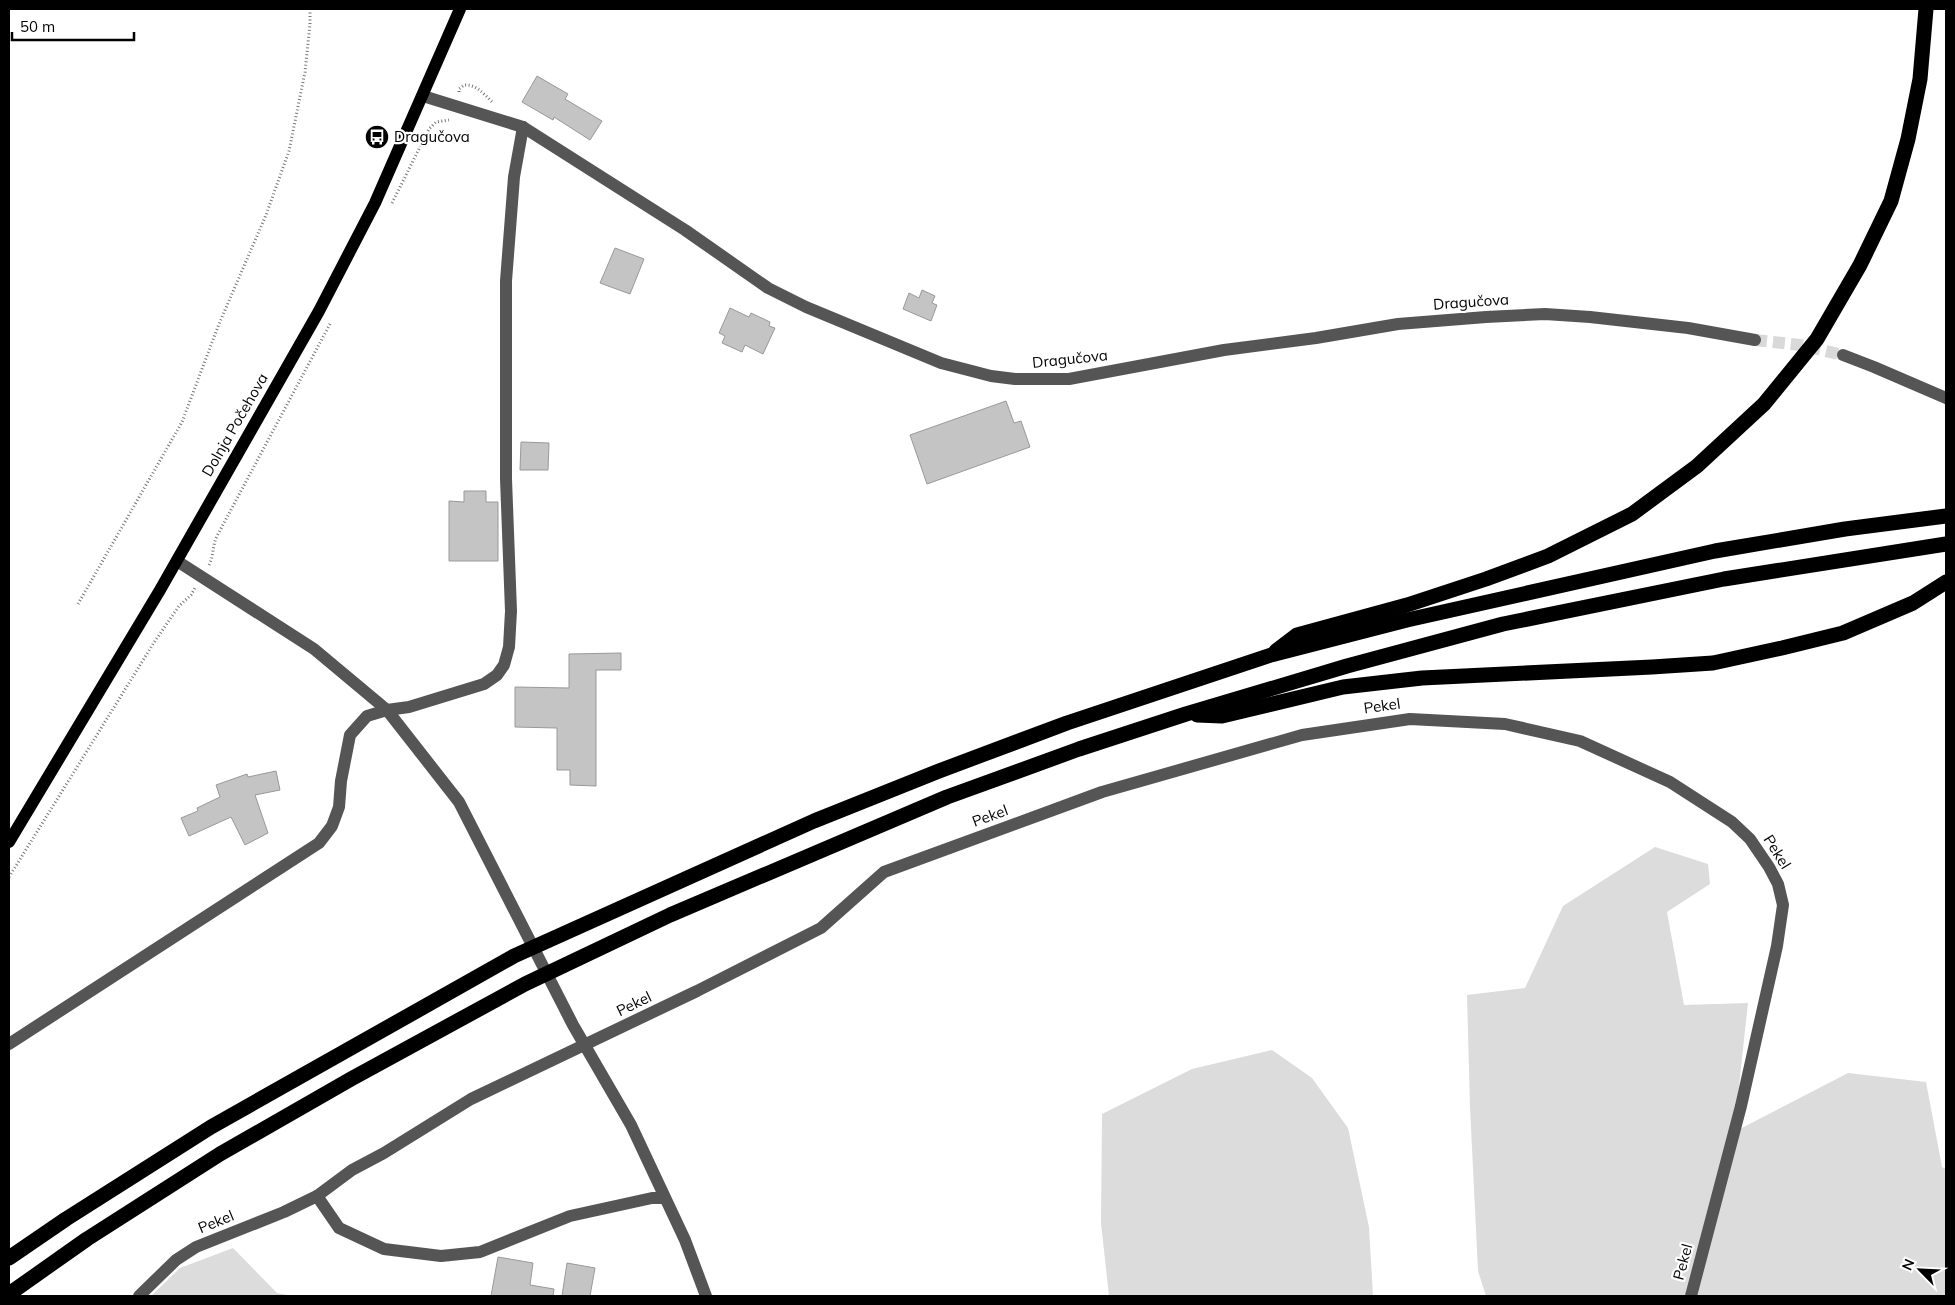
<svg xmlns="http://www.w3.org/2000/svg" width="1955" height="1305" viewBox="0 0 1955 1305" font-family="Mulish,sans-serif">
	<rect width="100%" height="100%" fill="#fff"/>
	<g fill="#dcdcdc">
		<polygon points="1655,847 1708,864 1710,884 1667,912 1684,1005 1748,1003 1734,1132 1848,1073 1926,1082 1942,1167 1946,1169 1946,1296 1486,1296 1478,1271 1470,1107 1467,995 1525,988 1563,906"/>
		<polygon points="1272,1050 1312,1078 1348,1128 1369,1227 1373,1296 1109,1296 1101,1223 1102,1114 1192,1069"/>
		<polygon points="233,1248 277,1293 292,1296 151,1296 180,1268"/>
	</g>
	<g fill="#c4c4c4" stroke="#999">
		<polygon points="537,76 568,94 565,99 602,121 590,140 554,117 553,120 522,102"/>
		<polygon points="615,248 644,259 630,294 600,283"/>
		<polygon points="922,290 935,296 932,303 937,305 931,321 903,309 909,293 919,298"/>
		<polygon points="730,308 749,317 751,313 770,322 769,326 775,328 763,354 745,345 742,352 722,343 725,336 719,333"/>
		<polygon points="1006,401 1014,423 1021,421 1030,447 927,484 910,435"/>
		<polygon points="521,442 549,443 548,470 520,470"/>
		<polygon points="464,491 486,491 486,502 498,502 498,561 449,561 449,501 464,502"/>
		<polygon points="621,653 621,670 596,670 596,786 570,785 570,770 557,770 557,728 515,727 515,687 569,688 569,654"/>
		<polygon points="276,771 280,790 255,795 268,833 245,845 231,817 189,836 181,818 198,811 197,808 220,797 216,785 247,774 248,777"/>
		<polygon points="498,1257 533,1263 530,1285 554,1289 553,1296 491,1296"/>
		<polygon points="567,1263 595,1268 590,1296 562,1296"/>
	</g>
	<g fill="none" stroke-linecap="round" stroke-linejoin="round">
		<polyline stroke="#d9d9d9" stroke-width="12" stroke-dasharray="12 6" stroke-linecap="butt" points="1755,340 1800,345 1843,355"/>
		<g stroke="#777" stroke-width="3" stroke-dasharray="1 2.5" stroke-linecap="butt">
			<path d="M459 92V89L464 85C476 84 484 94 492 102"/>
			<polyline points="392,203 429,129 436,122 449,120"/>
			<path d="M209 565C214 556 212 546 217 536L331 322"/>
			<polyline points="78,604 182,422 219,324 266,215 289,151 305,72 310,24 310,9"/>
			<polyline points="9,877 155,641 179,606 191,595 195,588"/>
		</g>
		<g stroke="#555" stroke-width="12">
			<polyline points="423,96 523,127 685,230 768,288 806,307 941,363 991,376 1015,379 1069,379 1224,350 1316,338 1398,324 1486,317 1545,314 1590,317 1688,328 1755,340"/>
			<polyline points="1843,355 1874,367 1946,398"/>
			<polyline points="177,561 314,649 387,710 459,802 573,1025 631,1125 685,1240 706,1296"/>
			<polyline points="9,1044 319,843 332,826 339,807 341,781 350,735 367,716 387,710 409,707 484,684 497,675 504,665 509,647 511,611 506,479 506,281 514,177 523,127"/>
			<polyline points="317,1196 339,1228 384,1249 441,1256 480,1252 570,1216 652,1198 664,1198"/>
			<polyline points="139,1296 176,1260 196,1247 284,1212 317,1196 352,1170 384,1153 471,1099 697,991 821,928 884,872 1102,792 1302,735 1410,719 1505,724 1580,741 1670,782 1732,822 1750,839 1769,867 1778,884 1783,905 1777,946 1741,1106 1691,1296"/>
		</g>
		<polyline stroke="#000" stroke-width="12" points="9,842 160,590 319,311 375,203 460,9"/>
		<g stroke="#000" stroke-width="15">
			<polyline points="1276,651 1297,635 1407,605 1486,579 1548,556 1632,514 1697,466 1764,404 1817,339 1860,265 1891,201 1908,139 1920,79 1926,9"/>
			<polyline points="1197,715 1222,716 1343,687 1422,678 1652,667 1713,663 1782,648 1843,633 1913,603 1946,582"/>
			<polyline points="9,1258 66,1219 211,1127 514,956 814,821 939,771 1067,723 1271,655 1407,620 1715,551 1845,529 1946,516"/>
			<polyline points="9,1294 87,1239 220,1154 351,1079 525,984 670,915 947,797 1079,749 1186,714 1347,666 1503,624 1724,579 1946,544"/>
		</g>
	</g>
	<defs>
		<g id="bus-disc" transform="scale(1.25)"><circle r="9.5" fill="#000" stroke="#fff"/><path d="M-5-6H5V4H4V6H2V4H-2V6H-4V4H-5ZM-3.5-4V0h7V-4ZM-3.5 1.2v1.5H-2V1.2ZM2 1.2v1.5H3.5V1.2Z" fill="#fff"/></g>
	</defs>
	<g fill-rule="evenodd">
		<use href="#bus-disc" x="377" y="137"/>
	</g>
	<g text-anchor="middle" stroke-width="4.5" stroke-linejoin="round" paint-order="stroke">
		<g font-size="15" fill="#000" stroke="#fff" text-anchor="start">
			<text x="394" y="142">Dragučova</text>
		</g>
		<g font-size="15" fill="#000" stroke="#fff">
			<text transform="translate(1471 302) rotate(-4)" y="5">Dragučova</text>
			<text transform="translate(1070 359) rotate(-6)" y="5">Dragučova</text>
			<text transform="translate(235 425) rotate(-60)" y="5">Dolnja Počehova</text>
			<text transform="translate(1382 706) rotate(-8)" y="5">Pekel</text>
			<text transform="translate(990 816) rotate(-20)" y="5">Pekel</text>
			<text transform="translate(1777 852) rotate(58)" y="5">Pekel</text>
			<text transform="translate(634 1004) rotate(-26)" y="5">Pekel</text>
			<text transform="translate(216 1222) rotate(-22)" y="5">Pekel</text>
			<text transform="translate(1683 1262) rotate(-75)" y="5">Pekel</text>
		</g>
	</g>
	<rect width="1955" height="1305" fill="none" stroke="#000000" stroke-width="20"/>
	<g transform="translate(1920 1270) rotate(294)" stroke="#ffffff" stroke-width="4" paint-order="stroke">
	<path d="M0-4L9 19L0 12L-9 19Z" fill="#000000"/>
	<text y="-8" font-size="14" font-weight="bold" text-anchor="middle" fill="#000000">N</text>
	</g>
	<path d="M12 32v8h122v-8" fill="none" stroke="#000000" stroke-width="2.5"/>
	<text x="20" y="32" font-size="15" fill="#000000" stroke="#ffffff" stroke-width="4" paint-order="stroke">50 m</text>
</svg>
